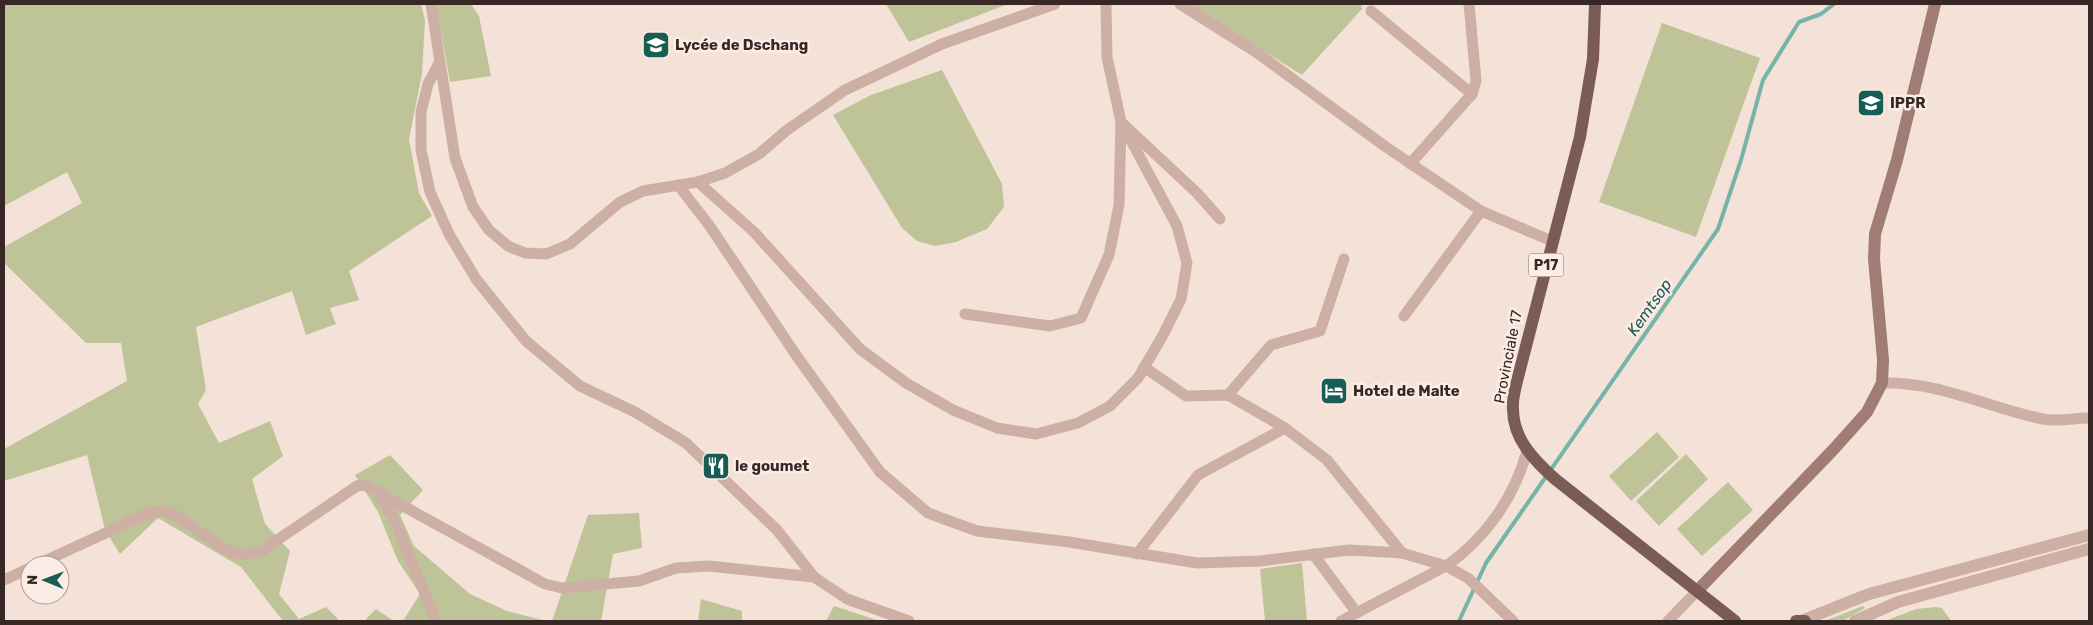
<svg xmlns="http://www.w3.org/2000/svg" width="2093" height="625" viewBox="0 0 2093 625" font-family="Rubik,sans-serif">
	<rect width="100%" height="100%" fill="#f4e2d9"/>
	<g fill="#bec498">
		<polygon points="4,4 421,4 425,20 422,74 409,139 419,193 432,216 349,271 359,300 330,308 336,324 306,335 292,291 196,327 206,390 198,404 219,443 270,421 283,456 252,479 265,524 290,551 279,594 299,619 326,607 340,621 283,621 241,567 158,518 120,554 105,530 87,455 4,481 4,449 127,381 121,343 86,343 4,263 4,247 82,203 67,172 4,206"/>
		<polygon points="436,4 471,4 479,16 491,76 450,82"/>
		<polygon points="886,4 1008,4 909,42"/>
		<polygon points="1189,4 1361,4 1362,9 1302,75"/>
		<polygon points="1662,23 1760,58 1696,237 1599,202"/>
		<polygon points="942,70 1002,184 1004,207 987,229 956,242 935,246 917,241 902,228 833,115 871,95"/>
		<polygon points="1657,432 1679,457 1631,501 1609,476"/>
		<polygon points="1686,454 1708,479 1659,526 1636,501"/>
		<polygon points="390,455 423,490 400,515 414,546 470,594 507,611 546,621 403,621 420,594 398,561 378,512 355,475"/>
		<polygon points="1728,482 1753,510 1702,556 1677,529"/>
		<polygon points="639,513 642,548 613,554 601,621 552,621 588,515"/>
		<polygon points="1302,563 1307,621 1265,621 1260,569"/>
		<polygon points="701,599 742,611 742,621 698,621"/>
		<polygon points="834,606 880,621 826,621"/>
		<polygon points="1863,606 1865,608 1843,621 1827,620"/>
		<polygon points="1936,607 1942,608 1951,621 1885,621 1916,609"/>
		<polygon points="376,609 394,621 364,621"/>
	</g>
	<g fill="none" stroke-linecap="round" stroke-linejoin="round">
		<polyline stroke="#76b3a9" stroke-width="4" points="1459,621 1486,563 1718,229 1741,160 1763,80 1799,22 1821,14 1834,4"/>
		<g stroke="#cdafa4" stroke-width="11">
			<polyline points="431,4 455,158 473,207 489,230 508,246 525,253 546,254 570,244 620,202 643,191 698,182 725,173 759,154 787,130 845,90 942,44 1055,4"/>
			<polyline points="1180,4 1256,52 1386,147 1481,211 1552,241"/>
			<polyline points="1371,11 1472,94"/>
			<polyline points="439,63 428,84 421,112 421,150 430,192 449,234 476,279 526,341 580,386 635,412 686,443 777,530 814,577 847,599 909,621"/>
			<polyline points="1410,164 1472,94 1476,81 1469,4"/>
			<polyline points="698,182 754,232 860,349 906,383 953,410 997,428 1036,434 1078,423 1110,406 1138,378 1163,335 1181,299 1187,263 1177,226 1121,122 1107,57 1106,4"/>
			<path d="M678 185 709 225 796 355 880 472 928 513 977 531 1069 542 1197 563 1260 561 1349 550 1402 553 1446 566C1486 538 1514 498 1527 451"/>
			<polyline points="965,314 1050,326 1081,318 1109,255 1119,205 1121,122 1197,193 1220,219"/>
			<polyline points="1404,316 1481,211"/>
			<polyline points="1144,367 1186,396 1228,395 1285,428 1327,460 1402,553"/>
			<path d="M1882 383C1938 381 1989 408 2043 419 2057 422 2075 418 2089 418"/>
			<polyline points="1228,395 1271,345 1320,331 1344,259"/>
			<polyline points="378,493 394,519 436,621"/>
			<polyline points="1137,554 1198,475 1285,428"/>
			<polyline points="1313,554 1357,613"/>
			<polyline points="36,565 147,514 161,510 175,515 231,553 248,554 261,551 357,486 365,485 545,584 562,588 639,581 676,568 708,566 814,577"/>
			<polyline points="4,580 30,568"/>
			<polyline points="1341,621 1446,566 1468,578 1513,621"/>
			<polyline points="1668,621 1697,591"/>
		</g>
		<g stroke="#cdafa4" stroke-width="12">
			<polyline points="1801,621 1869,594 2089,535"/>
			<polyline points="1855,621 1898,602 2089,549"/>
		</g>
		<polyline stroke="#a17c75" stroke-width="12" points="1697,591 1833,450 1867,412 1882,383 1883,360 1874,259 1875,234 1897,160 1935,4"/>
		<g stroke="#7b5b56" stroke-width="12">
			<path d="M1595 4 1593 59 1580 137 1517 381C1515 390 1512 400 1513 409 1513 439 1534 460 1555 479L1735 621"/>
			<polyline points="1796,621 1805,621"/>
		</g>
	</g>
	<defs>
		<g id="school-square" transform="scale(1.4375)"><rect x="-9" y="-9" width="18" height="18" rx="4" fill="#185d53" stroke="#fbede6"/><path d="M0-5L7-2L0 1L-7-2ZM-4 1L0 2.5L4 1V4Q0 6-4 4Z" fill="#fff"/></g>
		<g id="university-square" transform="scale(1.4375)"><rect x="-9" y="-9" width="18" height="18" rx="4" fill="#185d53" stroke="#fbede6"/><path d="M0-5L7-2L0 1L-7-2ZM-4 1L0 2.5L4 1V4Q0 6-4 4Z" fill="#fff"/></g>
		<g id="hotel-square" transform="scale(1.4375)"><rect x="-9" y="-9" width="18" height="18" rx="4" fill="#185d53" stroke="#fbede6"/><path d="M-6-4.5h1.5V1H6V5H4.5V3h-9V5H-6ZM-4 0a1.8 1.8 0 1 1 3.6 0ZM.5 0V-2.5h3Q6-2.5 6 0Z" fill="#fff"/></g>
		<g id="restaurant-square" transform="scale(1.4375)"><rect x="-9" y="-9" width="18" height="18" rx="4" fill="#185d53" stroke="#fbede6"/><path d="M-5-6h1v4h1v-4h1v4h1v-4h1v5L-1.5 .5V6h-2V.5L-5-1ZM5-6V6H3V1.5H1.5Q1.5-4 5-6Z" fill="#fff"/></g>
	</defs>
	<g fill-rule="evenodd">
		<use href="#school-square" x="656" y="45"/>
		<use href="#university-square" x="1871" y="103"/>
		<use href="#hotel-square" x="1334" y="391"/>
		<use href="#restaurant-square" x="716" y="466"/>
	</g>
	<g text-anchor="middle" stroke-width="5" stroke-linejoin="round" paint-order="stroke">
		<rect fill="#fbede6" stroke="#726360" stroke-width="1" x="1528.5" y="253.5" width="35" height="23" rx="4"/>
		<g font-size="14" font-weight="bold" fill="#372826">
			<text x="1546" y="270">P17</text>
		</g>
		<g font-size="15" font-weight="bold" fill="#372826" stroke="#fbede6" text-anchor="start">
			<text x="675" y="50">Lycée de Dschang</text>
			<text x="1890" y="108">IPPR</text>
			<text x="1353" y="396">Hotel de Malte</text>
			<text x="735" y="471">le goumet</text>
		</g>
		<g font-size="15" fill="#372826" stroke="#fbede6">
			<text transform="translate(1508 357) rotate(-79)" y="5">Provinciale 17</text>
		</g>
		<g font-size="16" font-style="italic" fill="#185d53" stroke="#fbede6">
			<text transform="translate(1649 307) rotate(-55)" y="6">Kemtsop</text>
		</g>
	</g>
	<rect width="2093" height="625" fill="none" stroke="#372826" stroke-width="10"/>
	<g transform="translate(45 580) rotate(271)"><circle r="24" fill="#fbede6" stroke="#ad9e99"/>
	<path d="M0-4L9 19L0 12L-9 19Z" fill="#185d53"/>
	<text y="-8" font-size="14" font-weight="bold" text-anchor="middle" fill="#372826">N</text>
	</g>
</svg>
